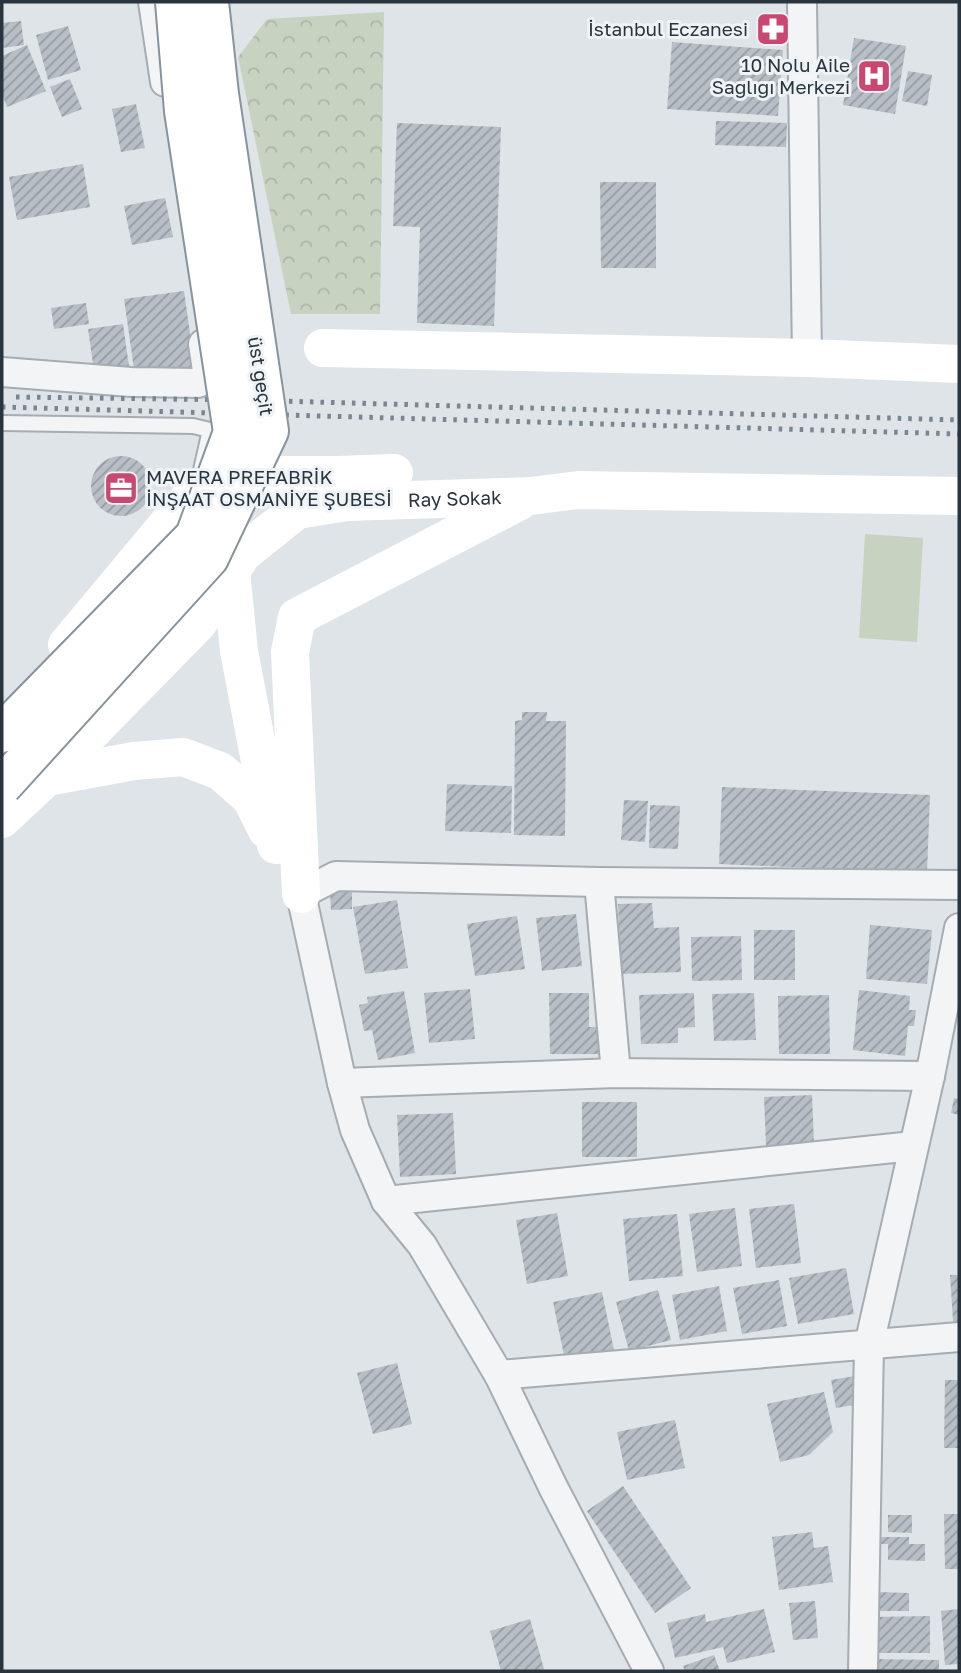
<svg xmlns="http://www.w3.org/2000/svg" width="961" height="1673" viewBox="0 0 961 1673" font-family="'Golos Text',sans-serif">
	<defs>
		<pattern id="park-crowns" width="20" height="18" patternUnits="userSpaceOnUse" patternTransform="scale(1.75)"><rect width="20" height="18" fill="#c8d2c1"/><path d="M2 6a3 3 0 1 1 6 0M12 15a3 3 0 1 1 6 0" fill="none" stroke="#acb5a7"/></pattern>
		<pattern id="building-hatch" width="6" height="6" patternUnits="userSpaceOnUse" patternTransform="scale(1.75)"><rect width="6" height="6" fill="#b7bec5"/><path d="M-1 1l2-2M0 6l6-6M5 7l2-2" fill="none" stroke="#959ba1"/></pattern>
	</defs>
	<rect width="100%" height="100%" fill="#dfe4e8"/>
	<polygon fill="#c8d2c1" points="865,534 923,538 917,642 859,638"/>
	<polygon fill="url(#park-crowns)" points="384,12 380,314 291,314 238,57 267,19"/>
	<g fill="url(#building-hatch)">
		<polygon points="21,21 24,45 2,48 2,23"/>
		<polygon points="68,26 81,70 48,80 36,35"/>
		<polygon points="854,38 906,46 895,114 843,105"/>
		<polygon points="672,42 783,50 778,116 667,109"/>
		<polygon points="27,45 46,91 7,107 2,94 2,56"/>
		<polygon points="908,71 932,75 927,106 902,101"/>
		<polygon points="70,79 82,109 62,117 50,87"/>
		<polygon points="136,104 145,148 121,152 112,109"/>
		<polygon points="716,121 787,123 786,147 715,145"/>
		<polygon points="397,123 501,127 494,326 417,323 420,227 393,226"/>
		<polygon points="83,164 90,207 17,220 9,177"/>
		<polygon points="600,182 656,182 656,268 601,268"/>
		<polygon points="165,198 173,237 132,245 124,206"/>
		<polygon points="184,291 195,368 135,376 124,299"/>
		<polygon points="86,303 89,324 54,329 51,308"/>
		<polygon points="123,324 129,366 94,371 88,329"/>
		<circle cx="121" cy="486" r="30"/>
		<polygon points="522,712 547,712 546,721 566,721 565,836 514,835 515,721 522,720"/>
		<polygon points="447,784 512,786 511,833 445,831"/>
		<polygon points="722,787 930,795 927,873 719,864"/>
		<polygon points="624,800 648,801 645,842 621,840"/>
		<polygon points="650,805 680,806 678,849 649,848"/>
		<polygon points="352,889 352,909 331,910 330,890"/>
		<polygon points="397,900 408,968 365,974 353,907"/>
		<polygon points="652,903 654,928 679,927 681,972 621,974 618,904"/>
		<polygon points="576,914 582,966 542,971 536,918"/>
		<polygon points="517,916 525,969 475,976 467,924"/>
		<polygon points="870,925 932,930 927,984 866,979"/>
		<rect x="754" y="930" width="41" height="50"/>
		<polygon points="741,936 742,980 692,981 691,937"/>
		<polygon points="470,989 475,1039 429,1043 424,993"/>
		<polygon points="859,990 910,996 909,1010 916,1010 914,1026 908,1026 905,1056 853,1050"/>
		<polygon points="404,991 415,1053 378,1060 372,1030 364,1031 359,1005 368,1003 367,997"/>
		<polygon points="549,993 589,993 589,1027 598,1027 598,1054 550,1054"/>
		<polygon points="694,993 695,1027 678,1028 678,1043 641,1044 639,995"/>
		<polygon points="754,993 756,1040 714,1041 712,994"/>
		<polygon points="829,995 830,1054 779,1054 778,996"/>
		<polygon points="812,1095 814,1144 766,1146 764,1097"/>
		<polygon points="954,1098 959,1099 959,1115 951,1113"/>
		<rect x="582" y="1102" width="55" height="55"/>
		<polygon points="453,1113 456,1174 400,1177 397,1115"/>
		<polygon points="794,1204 801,1263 756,1268 749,1209"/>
		<polygon points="735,1208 742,1266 697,1272 689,1214"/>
		<polygon points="557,1213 568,1276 527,1284 516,1220"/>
		<polygon points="677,1214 683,1276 629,1281 623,1219"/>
		<polygon points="846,1268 854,1314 798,1324 789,1278"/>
		<polygon points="950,1275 959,1275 959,1321 953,1321"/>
		<polygon points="779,1280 787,1326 742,1334 733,1288"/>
		<polygon points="719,1286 727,1331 680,1340 672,1295"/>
		<polygon points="658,1290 671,1340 629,1351 616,1302"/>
		<polygon points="602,1292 614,1350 565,1360 553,1302"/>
		<polygon points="397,1363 412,1424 373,1434 357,1373"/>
		<polygon points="855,1376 860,1404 836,1408 831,1380"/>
		<polygon points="945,1380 959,1380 959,1448 944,1448"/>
		<polygon points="824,1392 833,1432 809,1455 780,1462 767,1404"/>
		<polygon points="675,1420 685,1468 627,1480 617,1432"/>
		<polygon points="623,1486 691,1588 655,1613 587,1511"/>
		<polygon points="944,1514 959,1514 959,1569 945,1569"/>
		<polygon points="888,1515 912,1515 912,1533 888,1532"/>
		<polygon points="812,1532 814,1548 828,1546 833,1582 779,1590 772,1537"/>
		<polygon points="880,1537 909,1537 909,1544 925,1544 925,1561 888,1560 888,1544 880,1544"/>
		<polygon points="878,1592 909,1593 909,1611 878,1611"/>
		<polygon points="815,1601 818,1638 793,1640 789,1603"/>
		<polygon points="764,1609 775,1652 727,1663 723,1647 675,1658 667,1623 705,1614 706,1622"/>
		<polygon points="959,1609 959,1664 945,1665 941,1611"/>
		<polygon points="930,1616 930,1653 874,1653 873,1617"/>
		<polygon points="530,1619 544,1669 536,1671 501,1671 490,1631"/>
		<polygon points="714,1655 720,1671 685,1671 683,1666"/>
		<polygon points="871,1659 939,1660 939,1671 871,1671"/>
	</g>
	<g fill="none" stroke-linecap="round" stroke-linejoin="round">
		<g stroke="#a5acb2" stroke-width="18">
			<polyline id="lane" points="2,423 193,426 210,430 201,470"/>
		</g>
		<g stroke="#a5acb2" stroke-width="32">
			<g id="street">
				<polyline points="153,2 165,82"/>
				<polyline points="802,2 807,358"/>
				<polyline points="2,372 131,382 198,383 208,377 203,344"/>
				<polyline points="599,882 616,1073"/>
				<polyline points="342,1083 616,1073 930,1076"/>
				<polyline points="386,1201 913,1146"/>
				<polyline points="499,1375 959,1337"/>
				<polyline points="649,1671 554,1489 499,1375 422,1245 386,1201 355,1130 342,1083 301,894 336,876 599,882 959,885"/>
				<polyline points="863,1671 869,1345 930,1076 959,928"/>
			</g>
		</g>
		<use href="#lane" stroke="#f2f4f6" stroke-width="14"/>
		<use href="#street" stroke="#f2f4f6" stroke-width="28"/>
		<g stroke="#fff" stroke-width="38">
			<polyline points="323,348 807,358 959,364"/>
			<polyline points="230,561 239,651 276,845"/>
			<polyline points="67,645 197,489 252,475 338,475 394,473"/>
			<polyline points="47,777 134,761 183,757 220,771 251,798 267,830"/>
			<path id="s1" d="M2 819 50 774 198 623 242 554 297 510 347 502 531 496 578 490 959 496"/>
			<polyline points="301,894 290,652 297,617 520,501"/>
		</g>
		<g stroke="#798691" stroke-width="5" stroke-dasharray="3.5 7" stroke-linecap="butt">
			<polyline points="16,397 243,400 959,420"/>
			<polyline points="2,407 959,434"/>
		</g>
		<g stroke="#87949e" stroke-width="42" stroke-linecap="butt">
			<g id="highway-bridge">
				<polyline points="2,733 195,536 233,432 184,111 175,2"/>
				<polyline points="2,786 209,558 269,431 219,94 209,2"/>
			</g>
		</g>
		<use href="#highway-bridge" stroke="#fff" stroke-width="38"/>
	</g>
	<defs>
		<g id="pharmacy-square" transform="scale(1.75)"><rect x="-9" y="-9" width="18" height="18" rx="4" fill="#c94871" stroke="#eff3f6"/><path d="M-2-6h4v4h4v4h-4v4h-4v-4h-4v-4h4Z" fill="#fff"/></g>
		<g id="hospital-square" transform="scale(1.75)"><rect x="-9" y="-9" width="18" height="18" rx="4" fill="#c94871" stroke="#eff3f6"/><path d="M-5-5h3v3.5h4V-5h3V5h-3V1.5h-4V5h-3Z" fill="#fff"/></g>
		<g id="office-square" transform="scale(1.75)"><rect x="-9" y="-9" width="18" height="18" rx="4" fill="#c94871" stroke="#eff3f6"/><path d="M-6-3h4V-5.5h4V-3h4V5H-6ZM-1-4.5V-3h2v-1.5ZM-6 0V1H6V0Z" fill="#fff"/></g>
	</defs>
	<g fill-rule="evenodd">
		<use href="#pharmacy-square" x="773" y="29"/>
		<use href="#hospital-square" x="874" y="76"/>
		<use href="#office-square" x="121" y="488"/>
	</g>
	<g text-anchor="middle" stroke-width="6" stroke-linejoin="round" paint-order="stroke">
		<g font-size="19" fill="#29343f" stroke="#eff3f6" text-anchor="end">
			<text x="748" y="36">İstanbul Eczanesi</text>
			<text x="850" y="72">10 Nolu Aile<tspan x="850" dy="22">Sağlığı Merkezi</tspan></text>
			<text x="146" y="484" text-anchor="start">MAVERA PREFABRİK<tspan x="146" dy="22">İNŞAAT OSMANİYE ŞUBESİ</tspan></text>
		</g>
		<g font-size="19" fill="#29343f" stroke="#eff3f6">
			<text transform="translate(261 376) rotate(81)" y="7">üst geçit</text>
			<text dy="7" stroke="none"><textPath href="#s1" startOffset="588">Ray Sokak</textPath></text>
		</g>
	</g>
	<rect width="961" height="1673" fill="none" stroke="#29343f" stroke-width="7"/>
</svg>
